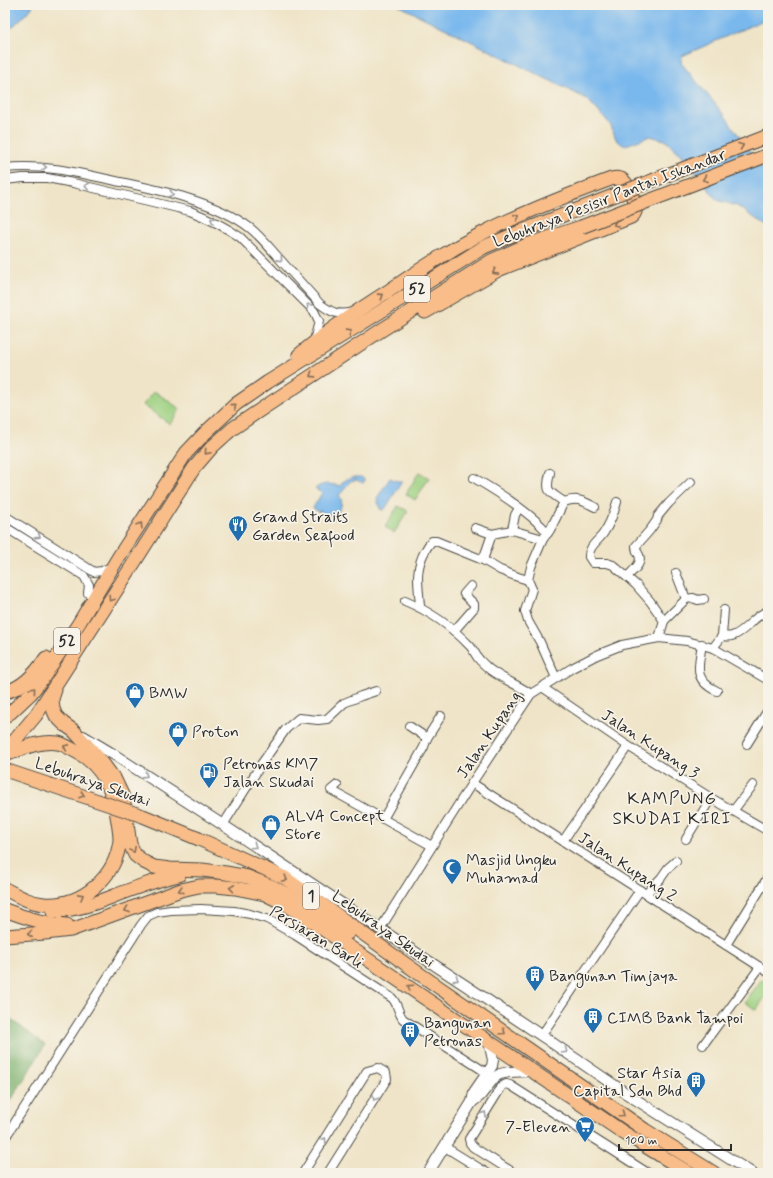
<svg xmlns="http://www.w3.org/2000/svg" width="773" height="1178" viewBox="0 0 773 1178" font-family="Mynerve,sans-serif">
	<rect width="100%" height="100%" fill="#f7f3e8"/>
	<filter id="ink" filterUnits="userSpaceOnUse"><feTurbulence type="fractalNoise" baseFrequency=".025" numOctaves="2"/><feDisplacementMap in="SourceGraphic" scale="8" xChannelSelector="R" yChannelSelector="G"/><feConvolveMatrix kernelMatrix="1 2 1 2 8 2 1 2 1" color-interpolation-filters="sRGB"/></filter>
	<filter id="wash" filterUnits="userSpaceOnUse"><feTurbulence type="fractalNoise" baseFrequency=".012" numOctaves="4" result="noise"/><feDisplacementMap in="SourceGraphic" scale="16" xChannelSelector="R" yChannelSelector="G"/><feGaussianBlur stdDeviation="0.9" result="paint"/><feColorMatrix in="noise" values="0 0 0 0 0 0 0 0 0 0 0 0 0 0 0 0 0 1.4 0 .05"/><feComposite in="paint" operator="in"/></filter>
	<g filter="url(#wash)">
		<rect width="100%" height="100%" fill="#efe4c7"/>
		<g fill="#9ed182" stroke="#647e56">
			<polygon points="154,391 180,409 170,424 143,405"/>
			<polygon points="419,472 429,478 415,500 406,494"/>
			<polygon points="398,506 408,511 394,533 385,527"/>
			<polygon points="762,979 768,983 768,993 756,1010 745,1002"/>
		</g>
		<polygon fill="#7eb370" stroke="#546f4e" points="5,1015 45,1045 5,1110"/>
		<g fill="#79b8ed" stroke="#52728c">
			<polygon points="6,5 33,5 31,9 5,34 5,6"/>
			<polygon points="398,5 768,5 768,18 682,56 681,63 725,116 768,177 768,227 737,206 717,200 681,154 665,140 650,136 629,144 623,145 616,139 610,124 587,99"/>
			<path d="M355 477H361L365 480 363 483C348 474 348 488 339 495 343 501 342 506 338 512L341 514 334 519 321 511 319 512 313 508 322 493 315 489C323 482 330 484 340 486 344 480 348 478 355 477Z"/>
			<polygon points="390,478 397,481 401,481 401,483 385,509 382,510 380,509 377,498"/>
		</g>
	</g>
	<g filter="url(#ink)">
		<g fill="none" stroke-linecap="round" stroke-linejoin="round">
			<g stroke="#484742" stroke-width="10">
				<g id="minor">
					<path d="M5 168C45 164 78 173 116 181 159 190 215 201 250 228 260 236 269 247 277 256 291 272 306 288 320 304 331 312 338 316 352 312"/>
					<path d="M5 180 23 178H47L73 183 190 211C208 218 224 226 240 237L314 311 319 321 314 341"/>
					<path d="M550 473C545 493 549 491 564 502"/>
					<path d="M474 478C498 492 530 512 548 533"/>
					<path d="M617 502C614 513 610 524 603 534 598 541 588 547 589 557L593 563H607L613 565 636 585 650 601 664 621 659 638"/>
					<polyline points="5,516 94,572 102,571 106,569"/>
					<polyline points="5,527 84,576 89,585 88,593"/>
					<polyline points="475,528 492,534 512,530 543,539"/>
					<polyline points="512,530 515,515 519,508"/>
					<polyline points="483,560 492,534"/>
					<polyline points="676,573 686,599"/>
					<path d="M627 577C632 571 643 564 639 555 637 552 636 551 636 546L650 530 657 520 658 516 669 503 691 482"/>
					<path d="M405 601C429 611 452 627 470 646 473 649 475 654 478 658 481 662 486 666 489 669 502 679 518 685 531 694"/>
					<path d="M420 607C419 586 414 571 425 551 427 547 429 544 432 541H436L483 560 500 570 518 577 528 580"/>
					<polyline points="664,621 686,599 693,598 698,600 704,599"/>
					<polyline points="454,631 474,608 474,604 464,594 471,586"/>
					<path d="M722 636C725 636 729 637 732 636 746 632 754 615 768 611"/>
					<path d="M702 644C699 665 692 680 717 691"/>
					<polyline points="713,648 722,636 724,610"/>
					<path d="M556 678 540 642 528 621 525 611 532 589 528 580 531 567 543 539 550 530 564 502C578 497 583 501 595 507"/>
					<polyline points="542,687 628,746 711,798 768,831"/>
					<polyline points="427,738 441,716"/>
					<polyline points="747,744 768,710"/>
					<polyline points="472,783 768,972"/>
					<polyline points="337,785 331,790 432,846"/>
					<polyline points="733,811 753,785"/>
					<polyline points="383,819 424,747 427,738 409,726"/>
					<polyline points="223,825 262,763 286,729 299,718 318,720 327,719 344,703 361,696 376,691"/>
					<polyline points="686,839 711,798"/>
					<polyline points="563,841 628,746"/>
					<polyline points="646,894 661,878 668,868 676,861"/>
					<polyline points="380,929 472,783 531,694 572,668 597,655 622,645 643,641 659,638 687,641 713,648 768,680"/>
					<polyline points="726,945 768,877"/>
					<polyline points="541,1036 640,890"/>
					<polyline points="703,1045 760,967"/>
					<path d="M5 1138 141 925 148 916 157 912 171 910 201 909 234 911 250 914 267 919 295 935 392 998C398 1004 398 1013 403 1019L487 1073"/>
					<polyline points="445,1147 487,1173"/>
					<polyline points="303,1173 367,1071 378,1068 386,1073 387,1079 328,1173"/>
					<polyline points="514,1173 473,1147 470,1143 469,1139 502,1086 506,1084 510,1085 648,1173"/>
				</g>
			</g>
			<g stroke="#484742" stroke-width="12">
				<g id="tertiary">
					<polyline points="83,736 113,754 223,825 551,1042 627,1094 752,1173"/>
					<polyline points="472,1102 474,1092 492,1066 493,1060 489,1042"/>
					<polyline points="428,1173 472,1102 480,1096 495,1077 500,1074 509,1072 531,1071"/>
				</g>
			</g>
			<g stroke="#484742" stroke-width="15">
				<g id="trunk">
					<path d="M299 355C327 331 358 310 390 290 420 270 450 249 483 233 524 212 568 195 611 179 615 178 618 178 621 179 628 182 637 205 635 212 634 215 633 215 631 217L498 270 425 312"/>
					<polyline points="55,690 52,699 53,709 56,716 64,724 74,731 101,761 115,780 123,797 130,844 135,855 144,862 154,867 170,869 202,870 226,873 248,877 273,887 297,900 348,933"/>
					<path d="M5 692C23 688 36 673 46 658"/>
					<polyline points="5,716 11,712 31,693 43,678 79,623 118,558 186,453 205,433 236,404 268,382 484,247 522,231 574,211"/>
					<polyline points="5,750 16,739 36,715 132,566 194,468 212,447 232,429 266,406 380,331 491,261 527,245 581,227"/>
					<path d="M5 755C21 749 40 740 58 743 64 744 71 749 77 752 104 767 114 792 118 822 119 828 120 834 120 840 116 877 82 907 44 904 30 903 18 896 5 889"/>
					<polyline points="199,839 285,878 414,970 645,1130 714,1173"/>
					<path d="M5 910C25 918 45 924 67 925"/>
					<path d="M53 911C73 911 91 905 109 898 132 889 155 880 179 875"/>
					<polyline points="5,936 45,933 71,930 181,890 199,886 216,886 235,888 265,894 289,906 575,1100 621,1131 689,1173"/>
				</g>
			</g>
			<use href="#minor" stroke="#fff" stroke-width="8"/>
			<use href="#tertiary" stroke="#fff" stroke-width="10"/>
			<use href="#trunk" stroke="#f8bd89" stroke-width="13"/>
			<g stroke="#484742" stroke-width="15" stroke-linecap="butt">
				<g id="trunk-bridge">
					<polyline points="574,211 768,136"/>
					<polyline points="581,227 768,155"/>
					<polyline points="5,770 143,816 199,839"/>
				</g>
			</g>
			<use href="#trunk-bridge" stroke="#f8bd89" stroke-width="13"/>
		</g>
		<defs><path id="oneway-chevron" d="M-2-3.5L2.5 0L-2 3.5" fill="none" stroke-width="1.6" stroke-linecap="round" stroke-linejoin="round"/></defs>
		<g stroke="#876d55">
			<use href="#oneway-chevron" transform="translate(741 146) rotate(-21)"/>
			<use href="#oneway-chevron" transform="translate(705 179) rotate(159)"/>
			<use href="#oneway-chevron" transform="translate(517 217) rotate(-24)"/>
			<use href="#oneway-chevron" transform="translate(616 224) rotate(158)"/>
			<use href="#oneway-chevron" transform="translate(495 272) rotate(152)"/>
			<use href="#oneway-chevron" transform="translate(381 296) rotate(-33)"/>
			<use href="#oneway-chevron" transform="translate(349 332) rotate(-32)"/>
			<use href="#oneway-chevron" transform="translate(312 375) rotate(147)"/>
			<use href="#oneway-chevron" transform="translate(234 406) rotate(-40)"/>
			<use href="#oneway-chevron" transform="translate(207 452) rotate(131)"/>
			<use href="#oneway-chevron" transform="translate(140 525) rotate(-57)"/>
			<use href="#oneway-chevron" transform="translate(111 599) rotate(123)"/>
			<use href="#oneway-chevron" transform="translate(33 690) rotate(-50)"/>
			<use href="#oneway-chevron" transform="translate(66 747) rotate(-156)"/>
			<use href="#oneway-chevron" transform="translate(82 795) rotate(19)"/>
			<use href="#oneway-chevron" transform="translate(133 850) rotate(62)"/>
			<use href="#oneway-chevron" transform="translate(285 879) rotate(30)"/>
			<use href="#oneway-chevron" transform="translate(232 888) rotate(-172)"/>
			<use href="#oneway-chevron" transform="translate(181 890) rotate(163)"/>
			<use href="#oneway-chevron" transform="translate(81 896) rotate(-29)"/>
			<use href="#oneway-chevron" transform="translate(127 910) rotate(160)"/>
			<use href="#oneway-chevron" transform="translate(30 934) rotate(175)"/>
			<use href="#oneway-chevron" transform="translate(410 987) rotate(-146)"/>
			<use href="#oneway-chevron" transform="translate(503 1032) rotate(35)"/>
			<use href="#oneway-chevron" transform="translate(622 1114) rotate(35)"/>
		</g>
		<g stroke="#a0a0a0">
			<use href="#oneway-chevron" transform="translate(44 167) rotate(5)"/>
			<use href="#oneway-chevron" transform="translate(87 186) rotate(-167)"/>
			<use href="#oneway-chevron" transform="translate(171 194) rotate(16)"/>
			<use href="#oneway-chevron" transform="translate(213 220) rotate(-152)"/>
			<use href="#oneway-chevron" transform="translate(280 259) rotate(48)"/>
			<use href="#oneway-chevron" transform="translate(309 306) rotate(-134)"/>
			<use href="#oneway-chevron" transform="translate(38 536) rotate(32)"/>
			<use href="#oneway-chevron" transform="translate(145 775) rotate(33)"/>
			<use href="#oneway-chevron" transform="translate(254 846) rotate(34)"/>
			<use href="#oneway-chevron" transform="translate(456 979) rotate(33)"/>
			<use href="#oneway-chevron" transform="translate(565 1051) rotate(34)"/>
			<use href="#oneway-chevron" transform="translate(375 1098) rotate(122)"/>
			<use href="#oneway-chevron" transform="translate(484 1114) rotate(-58)"/>
			<use href="#oneway-chevron" transform="translate(324 1140) rotate(-58)"/>
		</g>
	</g>
	<defs>
		<g id="restaurant-pin" transform="scale(1)"><path d="M0 17L-7.5 6A9.5 9.5 0 1 1 7.5 6Z" fill="#1f6fb2" stroke="#f7f3e8"/><path d="M-5-6h1v4h1v-4h1v4h1v-4h1v5L-1.5 .5V6h-2V.5L-5-1ZM5-6V6H3V1.5H1.5Q1.5-4 5-6Z" fill="#fff"/></g>
		<g id="shop-pin" transform="scale(1)"><path d="M0 17L-7.5 6A9.5 9.5 0 1 1 7.5 6Z" fill="#1f6fb2" stroke="#f7f3e8"/><path d="M-5-2.5h2.3a2.7 3.5 0 0 1 5.4 0H5L5.5 6h-11ZM-1.5-2.5h3a1.5 2.3 0 0 0-3 0Z" fill="#fff"/></g>
		<g id="fuel-pin" transform="scale(1)"><path d="M0 17L-7.5 6A9.5 9.5 0 1 1 7.5 6Z" fill="#1f6fb2" stroke="#f7f3e8"/><path d="M-5.5-6h7V0h2V4h1.3V-2.5L3-4.5l.8-.8L6-3V5H2.5V1h-1V6h-7ZM-4.2-4.7v3.2H.2V-4.7Z" fill="#fff"/></g>
		<g id="mosque-pin" transform="scale(1)"><path d="M0 17L-7.5 6A9.5 9.5 0 1 1 7.5 6Z" fill="#1f6fb2" stroke="#f7f3e8"/><path d="M3.5-4.9A6 6 0 1 0 3.5 4.9A5 5 0 1 1 3.5-4.9Z" fill="#fff"/></g>
		<g id="building-pin" transform="scale(1)"><path d="M0 17L-7.5 6A9.5 9.5 0 1 1 7.5 6Z" fill="#1f6fb2" stroke="#f7f3e8"/><path d="M-4-6H4V6H1V3H-1V6H-4ZM-2.5-4.3h1.7v1.8h-1.7ZM.8-4.3h1.7v1.8H.8ZM-2.5-1h1.7V.8h-1.7ZM.8-1h1.7V.8H.8Z" fill="#fff"/></g>
		<g id="supermarket-pin" transform="scale(1)"><path d="M0 17L-7.5 6A9.5 9.5 0 1 1 7.5 6Z" fill="#1f6fb2" stroke="#f7f3e8"/><path d="M-6-5.5h2.5l.6 2H6L4.5 2H-2.5L-4.4-4H-6ZM-1.5 3.2a1.3 1.3 0 1 0 .1 0ZM3 3.2a1.3 1.3 0 1 0 .1 0Z" fill="#fff"/></g>
	</defs>
	<g fill-rule="evenodd">
		<use href="#restaurant-pin" x="238" y="525"/>
		<use href="#shop-pin" x="135" y="692"/>
		<use href="#shop-pin" x="178" y="731"/>
		<use href="#fuel-pin" x="209" y="772"/>
		<use href="#shop-pin" x="271" y="824"/>
		<use href="#mosque-pin" x="452" y="868"/>
		<use href="#building-pin" x="535" y="975"/>
		<use href="#building-pin" x="593" y="1017"/>
		<use href="#building-pin" x="410" y="1031"/>
		<use href="#building-pin" x="696" y="1081"/>
		<use href="#supermarket-pin" x="585" y="1126"/>
	</g>
	<g text-anchor="middle" stroke-width="3.5" stroke-linejoin="round" paint-order="stroke">
		<g fill="#f7f3e8" stroke="#686764" stroke-width="1">
			<rect x="404" y="276" width="26" height="26" rx="3"/>
			<rect x="54" y="628" width="26" height="26" rx="3"/>
			<rect x="303" y="883" width="16" height="26" rx="3"/>
		</g>
		<g font-size="15" font-weight="bold" fill="#2b2b2b">
			<text x="417" y="294">52</text>
			<text x="67" y="646">52</text>
			<text x="311" y="901">1</text>
		</g>
		<g font-size="16" fill="#2b2b2b" stroke="#f7f3e8">
			<text transform="translate(609 197) rotate(-21)" y="6">Lebuhraya Pesisir Pantai Iskandar</text>
			<text transform="translate(488 734) rotate(-56)" y="6">Jalan Kupang</text>
			<text transform="translate(651 743) rotate(33)" y="6">Jalan Kupang 3</text>
			<text transform="translate(93 781) rotate(19)" y="6">Lebuhraya Skudai</text>
			<text transform="translate(628 866) rotate(33)" y="6">Jalan Kupang 2</text>
			<text transform="translate(384 928) rotate(35)" y="6">Lebuhraya Skudai</text>
			<text transform="translate(317 936) rotate(31)" y="6">Persiaran Barli</text>
		</g>
		<g font-size="16" fill="#2b2b2b" stroke="#f7f3e8" text-anchor="start">
			<text x="252" y="522">Grand Straits<tspan x="252" dy="18">Garden Seafood</tspan></text>
			<text x="149" y="698">BMW</text>
			<text x="192" y="737">Proton</text>
			<text x="223" y="769">Petronas KM7<tspan x="223" dy="18">Jalan Skudai</tspan></text>
			<text x="285" y="821">ALVA Concept<tspan x="285" dy="18">Store</tspan></text>
			<text x="466" y="865">Masjid Ungku<tspan x="466" dy="18">Muhamad</tspan></text>
			<text x="549" y="981">Bangunan Timjaya</text>
			<text x="607" y="1023">CIMB Bank Tampoi</text>
			<text x="424" y="1028">Bangunan<tspan x="424" dy="18">Petronas</tspan></text>
			<text x="682" y="1078" text-anchor="end">Star Asia<tspan x="682" dy="18">Capital Sdn Bhd</tspan></text>
			<text x="571" y="1132" text-anchor="end">7-Eleven</text>
		</g>
		<g font-size="17" letter-spacing="1" fill="#2b2b2b" stroke="#f7f3e8">
			<text x="672" y="804">KAMPUNG<tspan x="672" dy="20">SKUDAI KIRI</tspan></text>
		</g>
	</g>
	<rect width="773" height="1178" fill="none" stroke="#f7f3e8" stroke-width="20"/>
	<path d="M619 1144v6h112v-6" fill="none" stroke="#2b2b2b" stroke-width="2"/>
	<text x="625" y="1144" font-size="12" fill="#2b2b2b" stroke="#f7f3e8" stroke-width="3" paint-order="stroke">100 m</text>
</svg>
